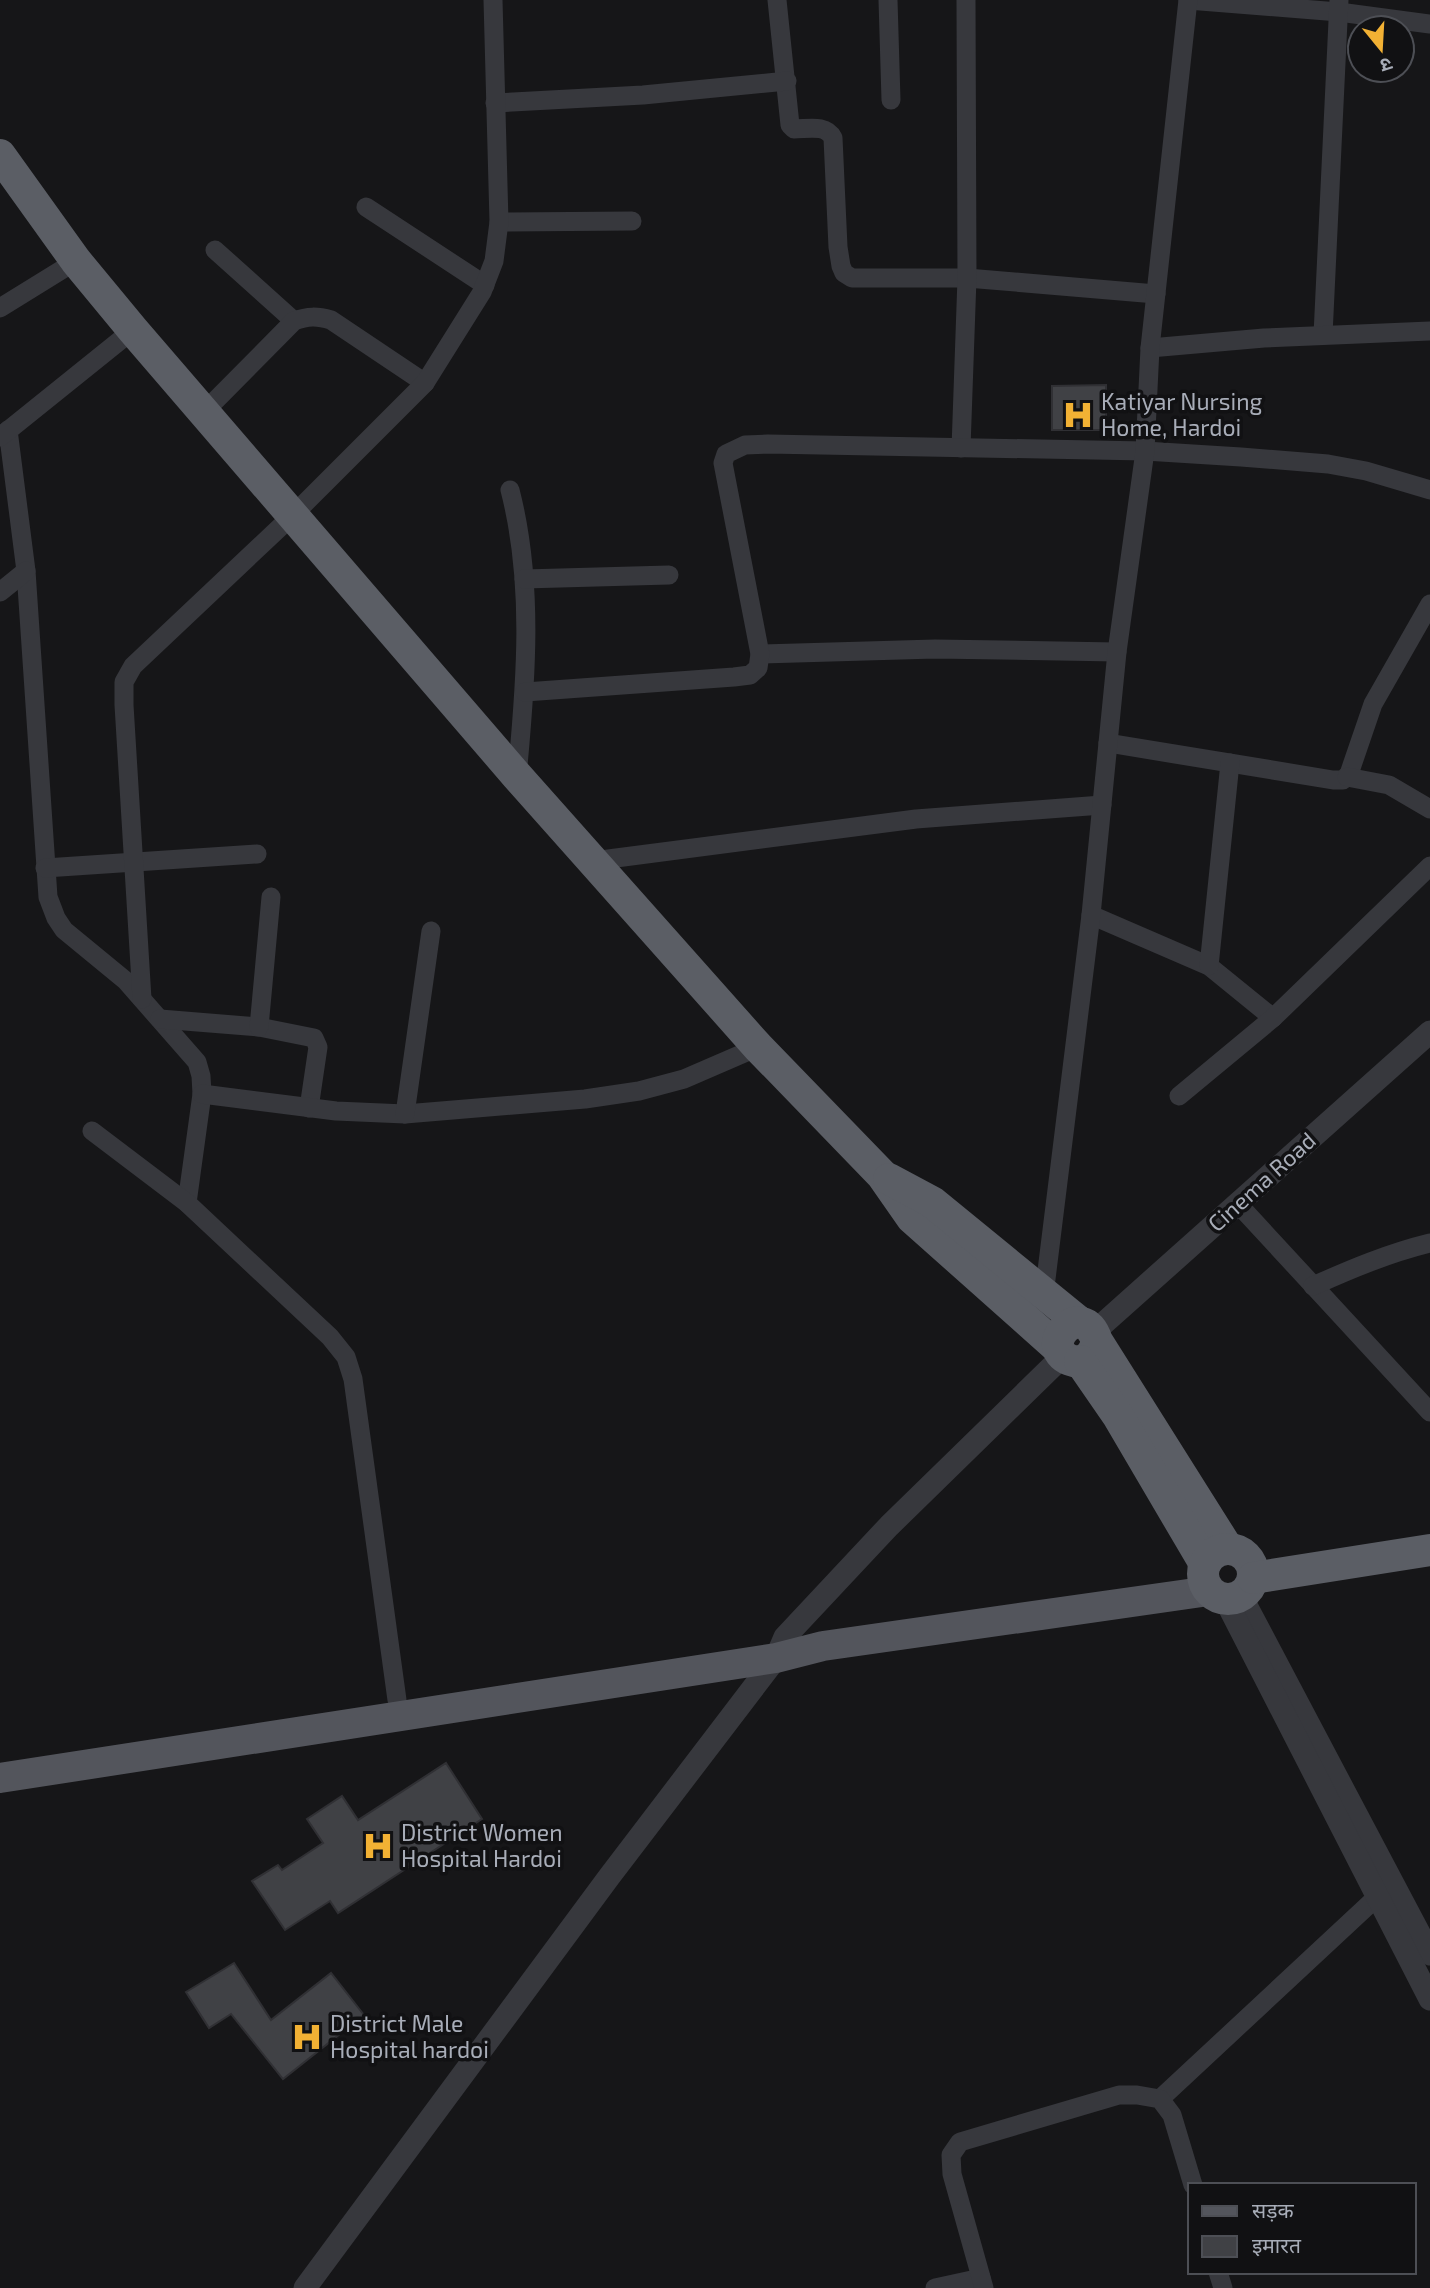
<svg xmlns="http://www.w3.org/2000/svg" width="1430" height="2288" viewBox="0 0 1430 2288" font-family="'Exo 2','Noto Sans Devanagari',sans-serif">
	<rect width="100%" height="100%" fill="#161618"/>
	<g fill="#404145" stroke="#303034" stroke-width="2">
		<polygon points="1106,385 1106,430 1052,430 1052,386"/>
		<polygon points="446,1763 482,1819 338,1913 330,1901 285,1930 252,1881 278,1865 282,1870 323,1843 307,1819 342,1796 358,1820"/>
		<polygon points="234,1963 271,2020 331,1973 364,2015 283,2079 231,2014 209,2028 186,1992"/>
	</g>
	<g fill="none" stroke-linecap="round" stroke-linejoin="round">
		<g stroke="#37383d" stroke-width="19">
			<path d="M777 0 790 125 794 129C808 129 826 124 833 138L838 247 841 266 844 273 852 278H967L1156 294"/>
			<polyline points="888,0 891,100"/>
			<polyline points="1188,0 1339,12 1430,24"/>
			<polyline points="495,103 643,95 787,81"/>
			<polyline points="366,207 485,285"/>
			<polyline points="499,222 632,221"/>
			<polyline points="215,250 294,321"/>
			<polyline points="0,308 76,261"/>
			<polyline points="1323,335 1339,0"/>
			<polyline points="1150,348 1264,338 1430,331"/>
			<path d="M203 413 294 321C308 316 317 316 331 320L425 383"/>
			<polyline points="8,430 26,571 48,897 56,918 64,930 126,981 197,1062 201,1076 202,1094 187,1203"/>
			<polyline points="0,437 133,330"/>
			<polyline points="961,448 967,278 966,0"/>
			<path d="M510 490C534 583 526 682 517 776"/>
			<polyline points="524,579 669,575"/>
			<polyline points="0,592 26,571"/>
			<polyline points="760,654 935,649 1117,652"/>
			<polyline points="525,692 734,677 750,675 758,668 760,654 723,463 726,454 745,445 768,444 1145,451 1241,457 1328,464 1366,471 1430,490"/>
			<polyline points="1108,743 1333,780 1343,780 1349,774 1373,704 1430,604"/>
			<polyline points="1347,777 1389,785 1430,809"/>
			<polyline points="593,861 916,819 1102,805"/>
			<polyline points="45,868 257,854"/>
			<polyline points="1091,915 1209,966 1273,1018"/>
			<polyline points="1209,966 1230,763"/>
			<polyline points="142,999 124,705 124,682 133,666 293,515 425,383 482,292 494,261 499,222 493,0"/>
			<polyline points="160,1019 259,1027 314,1038 318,1047 309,1108"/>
			<polyline points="259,1027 271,897"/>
			<polyline points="202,1094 336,1111 405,1114 585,1099 639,1091 684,1079 758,1047"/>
			<polyline points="1179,1096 1273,1018 1430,866"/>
			<polyline points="405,1114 431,931"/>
			<polyline points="92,1131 187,1203 330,1337 346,1357 353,1379 397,1700"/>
			<polyline points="1238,1204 1430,1412"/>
			<path d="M1313 1286C1351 1269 1389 1253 1430 1243"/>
			<polyline points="1044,1295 1091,915 1117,652 1145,451 1150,348 1188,0"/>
			<polyline points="1160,2099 1378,1896"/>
			<polyline points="1218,2272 1223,2288"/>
			<polyline points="935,2288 981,2278"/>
			<polyline points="984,2288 952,2174 951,2155 960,2142 1119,2095 1137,2095 1160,2099 1172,2115 1193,2185"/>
		</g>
		<g stroke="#37383d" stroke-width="23">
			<polyline points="1094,1332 1430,1032"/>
			<polyline points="1241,1596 1430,1954"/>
			<polyline points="1225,1599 1430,1999"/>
			<polyline points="305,2288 609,1877 776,1658 785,1637 889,1526 1063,1356"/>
		</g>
		<polyline stroke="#53555c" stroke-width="30" points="0,1778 776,1658 823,1646 1209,1591"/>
		<g stroke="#5b5e65" stroke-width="32">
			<polyline points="0,155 76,261 133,330 517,776 758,1047 882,1175 912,1218 1058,1348"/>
			<polyline points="889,1179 932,1202 1079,1322"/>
			<path d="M1097 1341C1094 1354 1085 1366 1070 1360 1036 1347 1082 1295 1097 1341L1228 1549"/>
			<polyline points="1080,1361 1118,1416 1205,1564"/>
			<circle cx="1228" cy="1574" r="25"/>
			<polyline points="1253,1578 1430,1550"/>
		</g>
	</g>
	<defs>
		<g id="hospital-bare" transform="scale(2.415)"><path d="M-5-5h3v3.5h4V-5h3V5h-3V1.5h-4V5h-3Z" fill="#f2b134" stroke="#111113" stroke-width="2.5" paint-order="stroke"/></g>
	</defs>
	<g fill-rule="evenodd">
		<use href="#hospital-bare" x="1078" y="415"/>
		<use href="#hospital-bare" x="378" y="1846"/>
		<use href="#hospital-bare" x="307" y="2037"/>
	</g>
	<g text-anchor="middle" stroke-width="7" stroke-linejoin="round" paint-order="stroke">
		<g font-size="23" fill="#a8adb8" stroke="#111113" text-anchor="start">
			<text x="1101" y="410">Katiyar Nursing<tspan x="1101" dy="26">Home, Hardoi</tspan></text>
			<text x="401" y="1841">District Women<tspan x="401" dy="26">Hospital Hardoi</tspan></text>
			<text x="330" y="2032">District Male<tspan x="330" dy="26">Hospital hardoi</tspan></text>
		</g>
		<g font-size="23" fill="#a8adb8" stroke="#111113">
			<text transform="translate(1262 1182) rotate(-42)" y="8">Cinema Road</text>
		</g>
	</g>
	<rect x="1188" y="2183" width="228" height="91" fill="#111113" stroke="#4d4f55" stroke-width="2"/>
	<rect x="1202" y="2206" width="35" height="10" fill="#53555c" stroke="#4d4f55" stroke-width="2"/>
	<text x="1252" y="2218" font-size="21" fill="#a8adb8">सड़क</text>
	<rect x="1202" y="2236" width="35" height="21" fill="#404145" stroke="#4d4f55" stroke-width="2"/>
	<text x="1252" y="2253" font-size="21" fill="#a8adb8">इमारत</text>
	<g transform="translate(1381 49) rotate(162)"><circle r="33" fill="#111113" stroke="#4d4f55" stroke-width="2"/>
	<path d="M0-5L12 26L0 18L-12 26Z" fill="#f2b134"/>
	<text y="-10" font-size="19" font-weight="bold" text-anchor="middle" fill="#a8adb8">उ</text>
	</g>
</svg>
